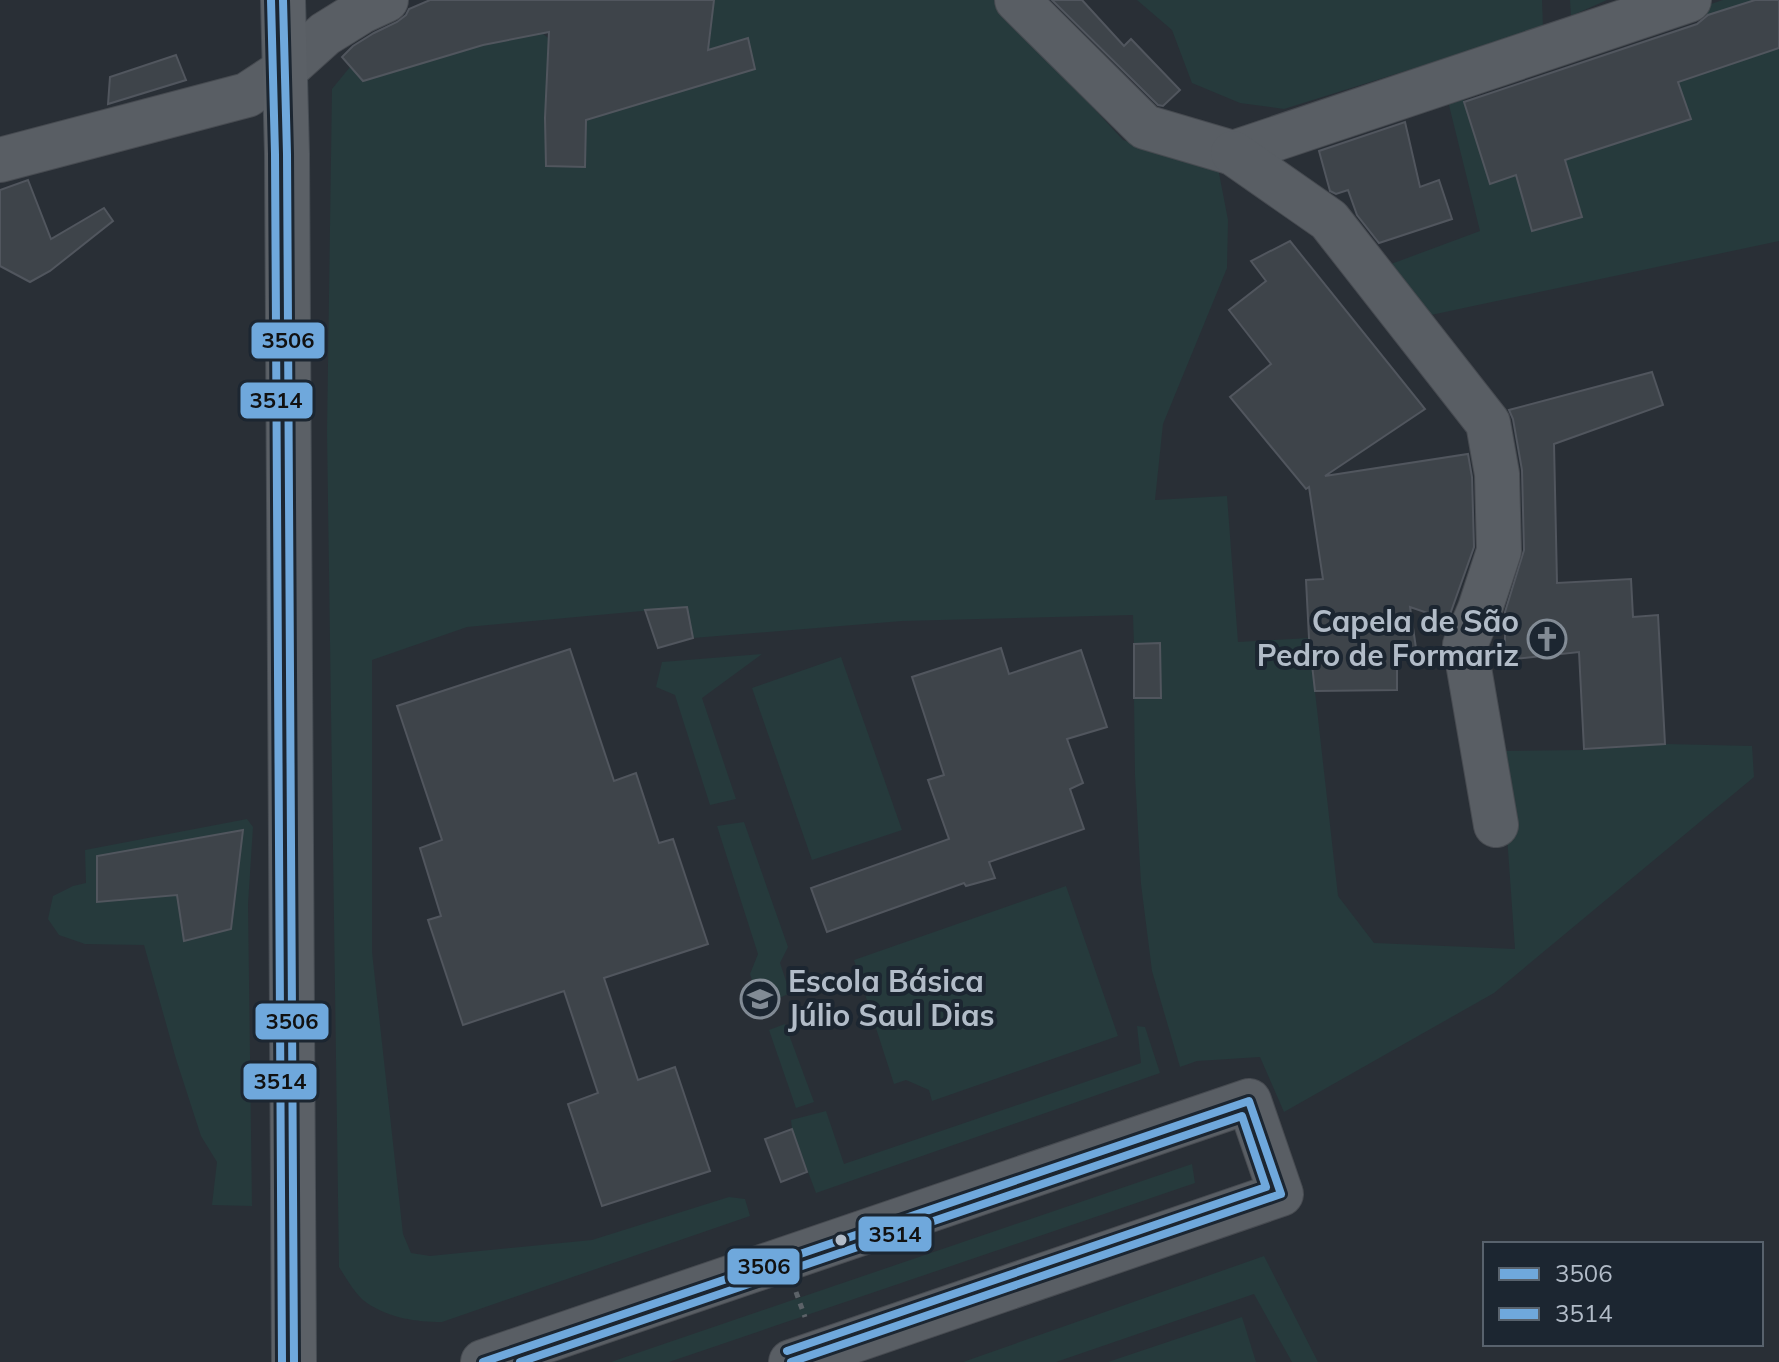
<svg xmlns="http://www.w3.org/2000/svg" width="1779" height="1362" viewBox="0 0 1779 1362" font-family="Mulish,sans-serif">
	<rect width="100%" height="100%" fill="#292f36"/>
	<g fill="#263a3c">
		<path d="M694 0H994L1123 140 1218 168 1228 220 1227 268 1163 424 1155 500 1227 496 1238 642 1309 638 1338 896 1374 943 1515 949 1501 751 1584 750 1665 744 1752 746 1754 777 1494 993 1284 1112 1260 1057 1197 1061 1180 1067 1152 971 1141 884 1135 775 1134 698 1161 697 1160 644H1134L1133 615 902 621 693 638 686 607 467 627 372 660V952L403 1234 411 1253 430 1256 592 1240 729 1197 745 1199 750 1216 442 1322C416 1322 389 1318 367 1303 355 1295 347 1279 339 1267L327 432 332 89 350 67 363 81 483 45 542 33 586 69 585 166 586 120 753 69 748 38 652 66Z"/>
		<polygon points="1137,0 1542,0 1543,28 1284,109 1240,103 1192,83 1172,30"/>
		<polygon points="1570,0 1607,0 1571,16"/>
		<polygon points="1723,0 1755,0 1463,97 1490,184 1690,119 1678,82 1779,48 1779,241 1431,315 1383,267 1480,231 1446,93"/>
		<polygon points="762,654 702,698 736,799 710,805 675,695 656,687 662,662"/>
		<polygon points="841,657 902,830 812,860 752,688"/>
		<polygon points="247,819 253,827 248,904 252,1206 212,1205 217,1162 201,1136 176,1059 144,945 85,944 59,935 48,919 53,896 73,886 86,883 85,850"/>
		<polygon points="744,822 788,947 780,963 790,993 761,1007 750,974 758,954 717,826"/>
		<polygon points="1066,886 1118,1036 932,1101 929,1090 906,1080 894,1084 854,960"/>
		<polygon points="785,1024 814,1102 796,1108 769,1030"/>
		<polygon points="1137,1026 1145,1027 1160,1073 816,1193 792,1129 791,1120 826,1111 844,1164 1141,1063"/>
		<polygon points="1192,1164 1195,1183 669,1362 611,1362"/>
		<polygon points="1264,1256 1318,1362 1292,1362 1254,1294 1056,1362 963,1362"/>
		<polygon points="1242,1317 1256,1362 1108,1362"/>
	</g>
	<g fill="#3e444a" stroke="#51565e" stroke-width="2">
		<polygon points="430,0 714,0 708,50 748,38 755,69 586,120 585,167 546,166 545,118 549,32 483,45 363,81 342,57 353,46 374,33 397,22 406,15 409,9"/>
		<polygon points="1052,0 1082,0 1124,46 1131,39 1180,90 1163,106 1158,105"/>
		<polygon points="1755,0 1779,0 1779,48 1678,82 1691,119 1565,160 1582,217 1532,231 1516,175 1490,184 1464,102 1697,24 1708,15"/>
		<polygon points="176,55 186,80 108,104 110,77"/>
		<polygon points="1405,122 1420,187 1439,180 1452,219 1379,243 1357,215 1348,190 1336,194 1330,191 1319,151"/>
		<polygon points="28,180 51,239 104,208 113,221 50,271 30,282 0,266 0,190"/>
		<polygon points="1290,241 1425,409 1325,476 1468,454 1472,477 1474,547 1448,620 1410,607 1417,655 1397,658 1397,690 1315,691 1309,638 1306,580 1323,579 1309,487 1306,489 1230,397 1271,364 1229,310 1266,281 1251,261"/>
		<polygon points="1652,372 1663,405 1554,444 1557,583 1631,579 1633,617 1658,615 1665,744 1584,749 1579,652 1505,660 1505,612 1524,550 1522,470 1513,419 1509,410"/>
		<polygon points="687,607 693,638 658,648 645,610"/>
		<polygon points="1160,643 1161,698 1134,698 1134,644"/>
		<polygon points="1001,648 1009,674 1081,650 1107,727 1067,739 1083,783 1070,789 1084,829 989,862 995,878 966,886 964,883 827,932 811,888 949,839 928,780 944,775 912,677"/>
		<polygon points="570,649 614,781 636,773 659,843 673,839 708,944 604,978 638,1080 675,1067 710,1171 602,1206 568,1104 598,1093 564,991 463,1025 428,920 441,916 420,848 442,840 397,706"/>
		<polygon points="243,830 231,929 184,941 177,895 97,902 97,856"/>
		<polygon points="792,1129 807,1172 781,1182 765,1139"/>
	</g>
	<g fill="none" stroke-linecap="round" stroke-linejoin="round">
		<g stroke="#474b51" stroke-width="46">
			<g id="minor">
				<polyline points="1017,0 1145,127 1233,153 1689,0"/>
				<polyline points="1233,153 1329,220 1488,423 1497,474 1499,551 1480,609 1465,645 1496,825"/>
				<polyline points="0,160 247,95 285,70 325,34 362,11 386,0"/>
				<polyline points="483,1362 1249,1101 1281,1194 791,1362"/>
			</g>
		</g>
		<g stroke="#464c53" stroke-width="46">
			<polyline id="major" points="283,0 287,154 294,1362"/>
		</g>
		<polyline stroke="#5c6268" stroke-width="5" stroke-dasharray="6 6" stroke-linecap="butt" points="796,1292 805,1317"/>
		<use href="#minor" stroke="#595e64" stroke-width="44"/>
		<use href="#major" stroke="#5b6066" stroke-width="44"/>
		<g stroke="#1c2631" stroke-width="14">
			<g id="bus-1">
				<polyline points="283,0 287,154 294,1362"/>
				<polyline points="483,1362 1249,1101 1281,1194 791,1362"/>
			</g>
		</g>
		<g stroke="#1c2631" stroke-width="14">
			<g id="bus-2">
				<polyline points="271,0 275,154 282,1362"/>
				<polyline points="520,1362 1242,1116 1266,1187 787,1351"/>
			</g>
		</g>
		<use href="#bus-1" stroke="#6fa8dc" stroke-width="8"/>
		<use href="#bus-2" stroke="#6fa8dc" stroke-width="8"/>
	</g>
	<defs>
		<g id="church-ring" transform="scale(2)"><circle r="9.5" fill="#1c2631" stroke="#828b95" stroke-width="1.5"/><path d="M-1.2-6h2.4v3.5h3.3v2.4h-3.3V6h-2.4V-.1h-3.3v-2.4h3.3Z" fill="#828b95"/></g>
		<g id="school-ring" transform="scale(2)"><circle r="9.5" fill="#1c2631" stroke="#828b95" stroke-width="1.5"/><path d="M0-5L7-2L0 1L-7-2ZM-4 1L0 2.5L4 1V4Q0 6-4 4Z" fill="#828b95"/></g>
	</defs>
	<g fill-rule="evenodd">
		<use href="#church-ring" x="1547" y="639"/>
		<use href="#school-ring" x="760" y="999"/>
	</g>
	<circle fill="#b2bcc8" stroke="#1c2631" stroke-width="3" cx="841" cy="1240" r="7"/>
	<g text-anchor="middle" stroke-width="8" stroke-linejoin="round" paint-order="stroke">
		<g font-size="30" font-weight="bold" fill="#b2bcc8" stroke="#1c2631" text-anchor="end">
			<text x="1519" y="632">Capela de São<tspan x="1519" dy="34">Pedro de Formariz</tspan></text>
			<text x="788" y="992" text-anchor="start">Escola Básica<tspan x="788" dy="34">Júlio Saul Dias</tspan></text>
		</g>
	</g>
	<g stroke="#1c2631" stroke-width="3">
		<rect x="250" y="321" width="76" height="39" rx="8" fill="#6fa8dc"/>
		<rect x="239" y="381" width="75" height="39" rx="8" fill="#6fa8dc"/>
		<rect x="254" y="1002" width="76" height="39" rx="8" fill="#6fa8dc"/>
		<rect x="242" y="1062" width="76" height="39" rx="8" fill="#6fa8dc"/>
		<rect x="857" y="1215" width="76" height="38" rx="8" fill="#6fa8dc"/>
		<rect x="726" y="1247" width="75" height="39" rx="8" fill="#6fa8dc"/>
	</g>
	<g font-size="22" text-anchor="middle" font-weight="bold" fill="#111">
		<text x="288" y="348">3506</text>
		<text x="276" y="408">3514</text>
		<text x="292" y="1029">3506</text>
		<text x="280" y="1089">3514</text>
		<text x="895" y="1242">3514</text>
		<text x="764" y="1274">3506</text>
	</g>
	<rect x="1483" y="1242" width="280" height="104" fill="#1c2631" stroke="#58626d" stroke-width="2"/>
	<rect x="1499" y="1268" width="40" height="12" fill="#6fa8dc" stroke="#58626d" stroke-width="2"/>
	<text x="1555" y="1282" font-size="24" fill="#b2bcc8">3506</text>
	<rect x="1499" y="1308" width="40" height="12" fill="#6fa8dc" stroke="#58626d" stroke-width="2"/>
	<text x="1555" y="1322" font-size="24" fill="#b2bcc8">3514</text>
</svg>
